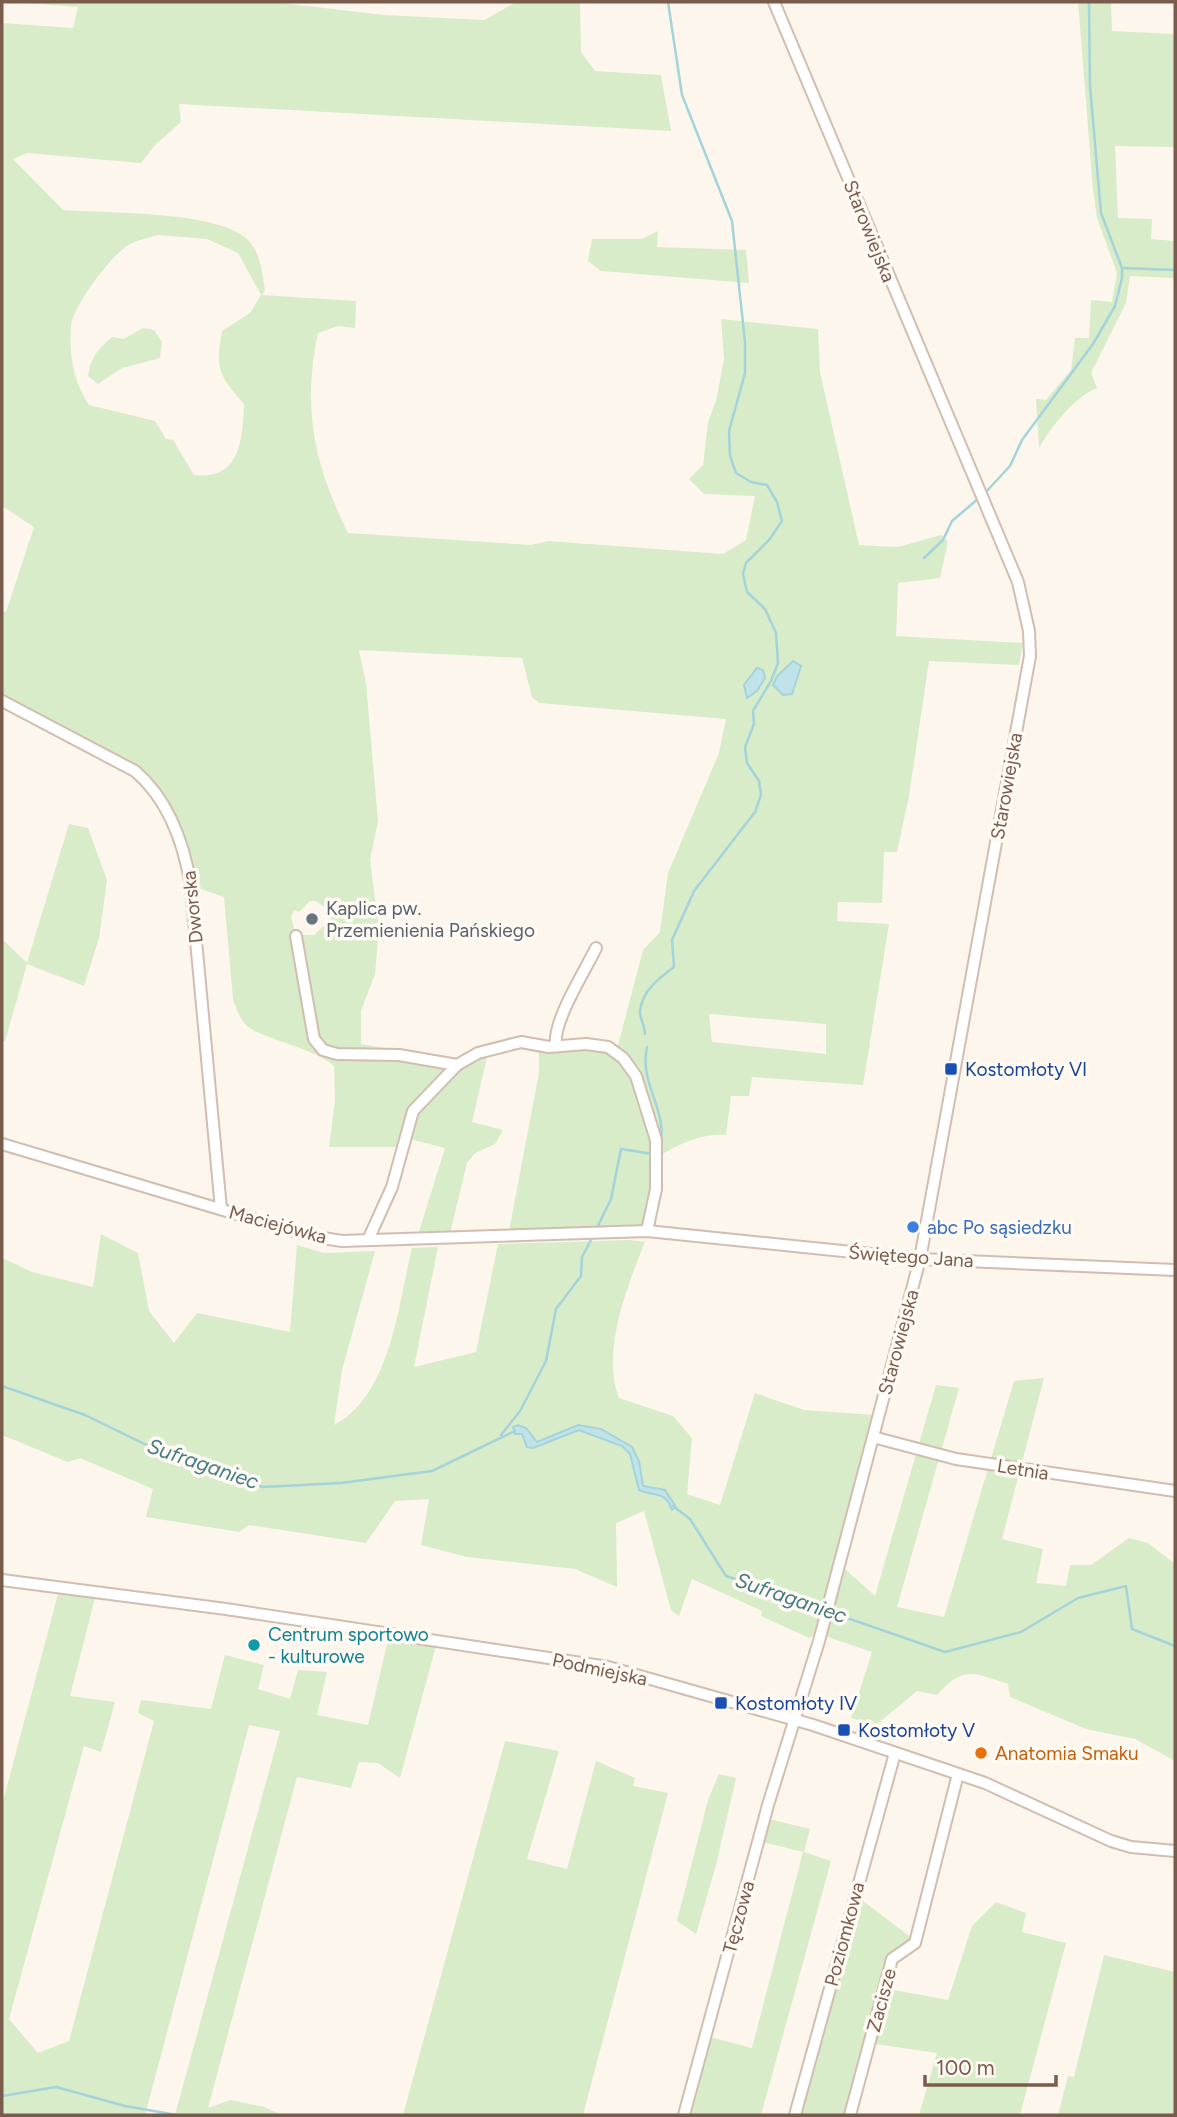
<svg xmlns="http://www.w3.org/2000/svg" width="1177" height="2117" viewBox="0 0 1177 2117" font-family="Figtree,sans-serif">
	<rect width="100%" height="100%" fill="#fdf6ec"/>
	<g fill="#d8ecc9" fill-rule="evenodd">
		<path d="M11 2H273L384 15 484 20 516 2H580L581 52 595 71 661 75 671 131 179 104 181 122 155 145 141 163 27 153 13 159 63 210C104 213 221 211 248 240 261 253 262 273 265 290L262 295 356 301 355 328 338 326 318 333C302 409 314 464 348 533L531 545 548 541 723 554 746 540 755 496 704 494 689 479 703 465 708 422 716 401 724 359 721 319 818 329 820 372 859 545 898 547 941 535 948 541 940 578 898 583 896 636 1023 643 1019 665 929 661 909 796 897 852H884L882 903 838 902 837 921 889 924 863 1085 752 1077 749 1096H731L726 1135C702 1133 679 1144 659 1156 658 1115 646 1078 617 1049L643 950 660 932 668 873 719 753 726 719 539 703 532 697 522 658 359 650 366 683 378 821 370 860 379 929 375 974 361 1011V1044L414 1053 444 1068 443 1074 416 1104 400 1147H329L335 1100 334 1066C311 1046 257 1038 245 1024 239 1017 236 1008 233 999L224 897 195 887 188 852 139 770 2 699V611L6 612 34 527 2 506V23L73 28 78 7ZM158 235 207 239 238 253 261 295 250 313 222 331C215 370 219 375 244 404 243 439 240 481 194 475L173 440 166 439 155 421 89 405C73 381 69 355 71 326 73 306 110 257 127 246 135 240 148 238 158 235ZM310 901H316L329 911V921L314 935H296L291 917 294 910 299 912ZM709 1014 826 1024V1054L712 1042Z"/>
		<path d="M1078 2H1111L1112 31 1175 34V147L1115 146 1118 218 1152 219 1151 239 1175 241V278L1130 276 1126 303 1091 373 1097 388C1073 398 1052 426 1039 448L1036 399 1046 400 1071 370 1075 338H1089L1091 300 1112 302 1117 273 1097 218 1093 190Z"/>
		<polygon points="658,231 657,247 746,250 749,283 601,271 588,261 592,239 642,239"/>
		<path d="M143 328 154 330 162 342 160 358 122 368 98 384 88 376C91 357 98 349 112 337L124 339Z"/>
		<polygon points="69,824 88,828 107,880 99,938 84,986 27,964 5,1041 2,1041 2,939 27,963"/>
		<path d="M522 1046C542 1047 591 1043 608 1051 644 1070 655 1147 653 1184 653 1198 648 1213 645 1226L509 1231 539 1073V1053L521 1049Z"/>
		<polygon points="488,1053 472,1122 503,1130 495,1144 475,1153 467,1163 450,1233 418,1235 445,1148 410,1139 415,1115 455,1071"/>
		<path d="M101 1234 138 1253 149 1311 174 1343 197 1313 290 1332 297 1245 324 1253 375 1251 342 1370 334 1425C391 1395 398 1305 412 1248L438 1247 414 1367 476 1352 498 1244 630 1240 645 1242C627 1286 601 1352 619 1398L673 1416 692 1438 687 1494 720 1505 755 1393 804 1410 874 1415 813 1636 809 1638 761 1616 762 1611 692 1579 679 1616 671 1610 644 1511 616 1523 617 1587 575 1569 467 1557 421 1545 429 1499 395 1501 366 1543 249 1525 239 1532 146 1517 153 1489 80 1458 68 1462 2 1435V1258L32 1272 93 1287Z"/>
		<path d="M1044 1378 1002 1539 1043 1549 1036 1583 1066 1586 1070 1565H1091L1129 1538 1148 1543 1175 1564V1761L1135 1739 1086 1729 1010 1697 1008 1684C973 1673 964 1665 937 1695L917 1691 876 1725 851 1718 872 1652 825 1636 845 1569 875 1596 936 1385 959 1388 897 1607 944 1617 1014 1381Z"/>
		<polygon points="58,1594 95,1598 70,1696 115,1702 101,1752 84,1746 9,2019 38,2053 69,2041 154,1721 138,1713 141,1700 211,1709 225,1655 264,1665 258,1689 290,1699 298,1670 327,1672 317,1715 368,1725 388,1640 436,1646 400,1778 378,1763 359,1762 351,1788 297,1777 208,2108 231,2100 264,2107 282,2115 175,2115 280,1731 249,1725 145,2115 2,2115 2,1805"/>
		<polygon points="505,1741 559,1751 527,1859 567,1869 596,1761 635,1778 633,1786 668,1793 583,2115 403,2115"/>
		<polygon points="719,1774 736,1778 716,1865 696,1934 677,1921 708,1800"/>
		<polygon points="769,1819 810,1829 804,1852 831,1861 761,2115 688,2115 710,2037 752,2048 803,1852 763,1842"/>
		<polygon points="859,1898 912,1938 887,1957 845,2115 799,2115"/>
		<polygon points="996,1902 1026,1913 1022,1932 1066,1943 1020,2115 919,2115 937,2053 875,2044 889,1989 948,2000 972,1926"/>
		<polygon points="1104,1955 1175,1972 1175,2115 1058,2115 1068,2076 1074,2077"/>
	</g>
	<g fill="#bfe3e8" stroke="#a5d3da" stroke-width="2">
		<polygon points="793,661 801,666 792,694 783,695 773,685 777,676"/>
		<polygon points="757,668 763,670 765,678 757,691 747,698 744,685"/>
		<path d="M518 1425 526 1428 537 1442 578 1425 601 1429 632 1447 639 1461 643 1486 665 1490 676 1507 672 1510C665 1490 655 1497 639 1490L630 1454 622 1446 579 1430 533 1448 527 1447 522 1434H515L513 1427Z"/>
	</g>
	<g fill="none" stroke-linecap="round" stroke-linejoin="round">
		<g stroke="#a5d3da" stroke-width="2.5">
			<polyline points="1123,268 1175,270"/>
			<polyline points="984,494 1010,466 1022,440 1093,344 1115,306 1122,278 1122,268 1101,213 1090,86 1089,2"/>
			<polyline points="924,558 943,540 952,521 979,498"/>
			<path d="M645 1034C645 1026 640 1019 640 1012 641 992 659 978 674 967L672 940 694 891 755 812 761 795 759 781 747 763 745 747 754 724 753 711 771 681 778 663 776 633 765 609 747 592 743 574 746 563 769 540 782 521 777 502 767 485 751 482 736 473 730 456 729 431 745 373V342L732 221 682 95 668 2"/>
			<path d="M647 1047C639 1083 666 1107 661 1142"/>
			<polyline points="596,1230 611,1199 621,1149 653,1154"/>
			<polyline points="2,1386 85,1415 165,1454 263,1487 341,1483 432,1471 515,1431"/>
			<polyline points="501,1435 520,1411 546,1361 556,1309 581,1276 582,1257 593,1236"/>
			<polyline points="673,1506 690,1519 726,1576 824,1609"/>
			<polyline points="830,1612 945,1652 1021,1632 1078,1598 1126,1586 1132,1629 1175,1646"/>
			<polyline points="2,2096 56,2087 125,2106 177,2115"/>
		</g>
		<g stroke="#d1beb0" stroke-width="14">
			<g id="minor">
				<path d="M2 701 135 771C169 800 184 843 191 887L221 1209"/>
				<polyline points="296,936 314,1039 323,1050 337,1054 399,1055 457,1065"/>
				<path d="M556 1046C552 1022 585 971 596 948"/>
				<polyline points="2,1144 310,1236 342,1241 647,1231 920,1259 1175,1270"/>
				<polyline points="368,1240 392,1187 413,1111 457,1065 478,1053 521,1042 549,1047 586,1044 608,1047 623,1058 636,1076 656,1140 656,1189 647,1231"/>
				<polyline points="873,1437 956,1459 1175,1491"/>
				<polyline points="2,1580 226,1609 608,1667 813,1725 985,1783 1111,1841 1131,1847 1175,1851"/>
				<polyline points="684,2115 768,1805 819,1641 920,1259 1030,656 1029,631 1018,582 774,2"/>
				<polyline points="795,2115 895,1753"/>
				<polyline points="850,2115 892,1959 915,1943 958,1774"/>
			</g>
		</g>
		<use href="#minor" stroke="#fff" stroke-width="10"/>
	</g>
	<circle fill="#6b7280" stroke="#fffaf3" stroke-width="2.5" cx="312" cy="919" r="7"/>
	<g fill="#1a4fb4" stroke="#fffaf3" stroke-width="2.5">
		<rect x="944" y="1062" width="14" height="14" rx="3.5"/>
		<rect x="714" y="1696" width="14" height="14" rx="3.5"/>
		<rect x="837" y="1723" width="14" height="14" rx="3.5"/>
	</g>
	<circle fill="#3f7fe0" stroke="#fffaf3" stroke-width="2.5" cx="913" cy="1227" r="7"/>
	<circle fill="#0f9aa8" stroke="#fffaf3" stroke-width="2.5" cx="254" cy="1645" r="7"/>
	<circle fill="#e8710a" stroke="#fffaf3" stroke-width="2.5" cx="981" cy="1753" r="7"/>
	<g text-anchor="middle" stroke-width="7" stroke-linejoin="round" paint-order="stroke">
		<g font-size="19" fill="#7a5c4d" stroke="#fffaf3">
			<text transform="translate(870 231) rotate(68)" y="7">Starowiejska</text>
			<text transform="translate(1006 786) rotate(-80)" y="7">Starowiejska</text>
			<text transform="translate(192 907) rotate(-96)" y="7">Dworska</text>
			<text transform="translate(278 1224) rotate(15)" y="7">Maciejówka</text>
			<text transform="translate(911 1256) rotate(4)" y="7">Świętego Jana</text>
			<text transform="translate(898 1342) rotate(-75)" y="7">Starowiejska</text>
			<text transform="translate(1023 1469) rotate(9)" y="7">Letnia</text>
			<text transform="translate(600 1669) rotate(12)" y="7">Podmiejska</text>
			<text transform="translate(738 1917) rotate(-75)" y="7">Tęczowa</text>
			<text transform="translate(844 1934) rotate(-75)" y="7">Poziomkowa</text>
			<text transform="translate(881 2000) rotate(-75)" y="7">Zacisze</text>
		</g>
		<g font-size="19" fill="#5b616d" stroke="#fffaf3" text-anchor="start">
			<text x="326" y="915">Kaplica pw.<tspan x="326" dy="22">Przemienienia Pańskiego</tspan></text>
		</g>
		<g font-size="19" fill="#164399" stroke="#fffaf3" text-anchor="start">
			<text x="965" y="1076">Kostomłoty VI</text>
			<text x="735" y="1710">Kostomłoty IV</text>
			<text x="858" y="1737">Kostomłoty V</text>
		</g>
		<g font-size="19" fill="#366cbe" stroke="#fffaf3" text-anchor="start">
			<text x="927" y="1234">abc Po sąsiedzku</text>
		</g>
		<g font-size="19" fill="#0d838f" stroke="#fffaf3" text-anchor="start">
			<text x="268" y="1641">Centrum sportowo<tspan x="268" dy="22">- kulturowe</tspan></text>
		</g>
		<g font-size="19" fill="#c56008" stroke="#fffaf3" text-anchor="start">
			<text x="995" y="1760">Anatomia Smaku</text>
		</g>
		<g font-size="21" font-style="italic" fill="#437c86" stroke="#fffaf3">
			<text transform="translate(203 1464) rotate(19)" y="7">Sufraganiec</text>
			<text transform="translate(791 1598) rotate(19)" y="7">Sufraganiec</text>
		</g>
	</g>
	<rect width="1177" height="2117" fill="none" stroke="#7a5c4d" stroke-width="7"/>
	<path d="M925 2075v10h131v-10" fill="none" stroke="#7a5c4d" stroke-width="3.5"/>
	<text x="936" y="2075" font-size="21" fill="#7a5c4d" stroke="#fffaf3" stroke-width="5" paint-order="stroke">100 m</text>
</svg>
